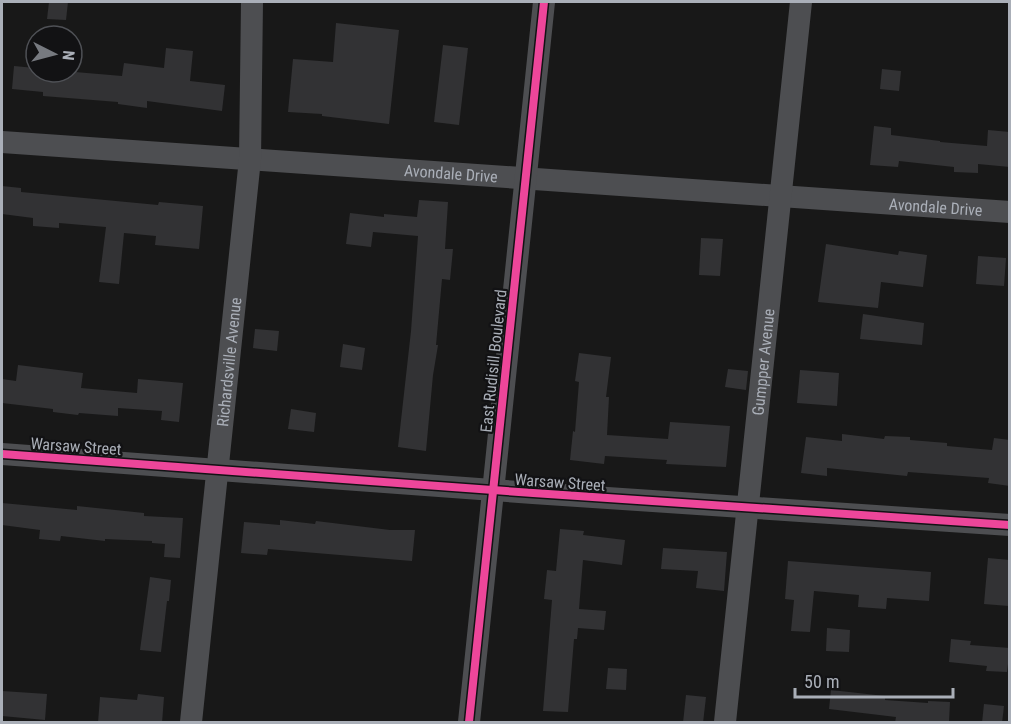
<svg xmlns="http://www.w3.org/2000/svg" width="1011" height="724" viewBox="0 0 1011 724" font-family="'Roboto Condensed',sans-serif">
	<rect width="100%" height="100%" fill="#181818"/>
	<g fill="#323234">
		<polygon points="49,2 68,2 66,20 47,19"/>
		<polygon points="336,23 399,30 389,124 322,116 322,114 288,112 293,59 333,62"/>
		<polygon points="443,45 468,48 459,125 434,122"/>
		<polygon points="166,48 193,51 190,81 225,85 222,111 147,101 147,108 118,104 118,102 43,96 43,92 12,89 14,66 35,68 34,72 75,72 122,76 124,63 164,68"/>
		<polygon points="882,69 901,71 899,91 880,89"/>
		<polygon points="874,126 891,128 891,135 940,141 940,142 987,146 988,130 1010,132 1010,167 978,164 978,173 954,172 954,167 899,161 898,167 870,165"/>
		<polygon points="2,186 21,188 21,192 158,205 159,202 203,206 199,249 155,245 156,236 124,233 119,284 99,282 106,227 59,223 59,228 33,226 33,218 2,214"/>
		<polygon points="419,200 448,202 445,249 453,249 450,280 442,279 436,345 438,345 433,375 426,451 398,447 411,331 418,236 373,232 371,247 346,244 350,213 384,217 384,214 417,217"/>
		<polygon points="701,238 723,239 720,276 699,275"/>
		<polygon points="826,244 898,255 899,251 927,255 923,287 881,282 878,308 818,302"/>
		<polygon points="978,256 1006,258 1004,286 976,284"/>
		<polygon points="863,314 924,323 922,345 860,339"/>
		<polygon points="255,329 279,331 277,351 253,348"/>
		<polygon points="343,344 365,348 362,370 340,367"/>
		<polygon points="579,353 611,357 606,397 609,397 607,435 668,439 670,422 730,426 726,467 666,464 667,460 605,456 604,464 570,460 573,431 575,432 579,382 575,381"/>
		<polygon points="18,365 83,373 81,388 137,393 138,379 183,383 179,422 161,420 162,411 118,408 118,416 79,413 78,415 53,412 53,409 2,403 2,379 16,381"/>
		<polygon points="728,369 748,371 746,390 725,387"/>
		<polygon points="800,370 839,373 837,406 797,403"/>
		<polygon points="291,409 316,413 314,432 288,429"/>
		<polygon points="842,434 884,439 885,436 910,437 910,440 947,443 947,446 992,450 994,438 1010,440 1010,486 988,483 989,478 908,472 907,476 827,468 827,476 801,473 806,437 842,441"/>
		<polygon points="2,503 77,510 77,506 144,513 144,516 183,518 180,558 164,557 165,544 152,543 152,541 105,539 105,541 61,536 60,541 39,539 40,530 2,525"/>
		<polygon points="280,520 315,524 316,521 390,530 415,530 412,561 268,549 267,555 241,553 244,522 280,525"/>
		<polygon points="560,529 584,531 583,535 625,540 622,565 583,560 579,609 606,611 604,630 578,628 577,639 574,639 568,712 543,711 552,600 544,599 547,570 556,571"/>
		<polygon points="663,548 727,552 724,591 696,588 698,571 661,569"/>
		<polygon points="988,558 1010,560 1009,606 984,604"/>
		<polygon points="788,561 931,572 929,601 887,598 886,609 858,607 859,595 814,591 810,632 791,631 794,600 785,599"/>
		<polygon points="150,577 171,580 169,601 167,601 161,652 140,650"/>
		<polygon points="827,628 850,630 849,652 826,651"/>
		<polygon points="951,639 971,641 970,645 1010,648 1007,672 986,671 987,666 949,662"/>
		<polygon points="608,668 627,669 626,690 606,689"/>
		<polygon points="831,690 885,696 885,700 928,703 928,701 950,702 949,722 918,721 917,723 895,723 896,717 829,709"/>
		<polygon points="2,691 47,694 45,720 2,716"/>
		<polygon points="138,694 164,697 162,723 98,723 100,697 137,700"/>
		<polygon points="686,695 706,697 703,723 683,723"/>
		<polygon points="984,704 1004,706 1002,723 982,723"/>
	</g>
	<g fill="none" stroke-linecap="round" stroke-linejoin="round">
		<g stroke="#4d4e51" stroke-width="22">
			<path id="s1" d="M2 142 1010 212"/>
			<polyline points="2,454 533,493 1010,525"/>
			<path id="s2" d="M191 722 250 159 252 2"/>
			<polyline points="469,722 544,2"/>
			<path id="s3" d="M725 722 801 2"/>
		</g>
		<g stroke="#121214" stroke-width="11">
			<g id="cycleway">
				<polyline points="2,454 533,493 1010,525"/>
				<polyline points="469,722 544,2"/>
			</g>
		</g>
		<use href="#cycleway" stroke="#ed469a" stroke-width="8"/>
	</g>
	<g text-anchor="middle" stroke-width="4.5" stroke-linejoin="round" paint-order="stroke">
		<g font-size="16" fill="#aaafb8" stroke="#121214">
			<text dy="6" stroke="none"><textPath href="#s1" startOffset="450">Avondale Drive</textPath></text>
			<text dy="6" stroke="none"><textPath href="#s1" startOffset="936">Avondale Drive</textPath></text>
			<text transform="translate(493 361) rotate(-84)" y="6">East Rudisill Boulevard</text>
			<text dy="6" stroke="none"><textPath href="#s2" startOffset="362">Richardsville Avenue</textPath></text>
			<text dy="6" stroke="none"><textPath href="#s3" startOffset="362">Gumpper Avenue</textPath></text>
			<text transform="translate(76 446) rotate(4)" y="6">Warsaw Street</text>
			<text transform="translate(560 482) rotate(4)" y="6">Warsaw Street</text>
		</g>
	</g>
	<rect width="1011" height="724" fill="none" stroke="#aaafb8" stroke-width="6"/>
	<g transform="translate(54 54) rotate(96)"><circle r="28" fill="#121214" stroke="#4f5156" stroke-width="1.5"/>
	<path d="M0-4.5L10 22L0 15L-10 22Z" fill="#777a80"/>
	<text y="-9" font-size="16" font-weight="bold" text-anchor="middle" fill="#aaafb8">N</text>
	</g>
	<path d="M795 688v9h158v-9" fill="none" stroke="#aaafb8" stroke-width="3"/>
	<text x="804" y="688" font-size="18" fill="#aaafb8" stroke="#121214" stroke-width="4.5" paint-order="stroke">50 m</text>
</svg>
